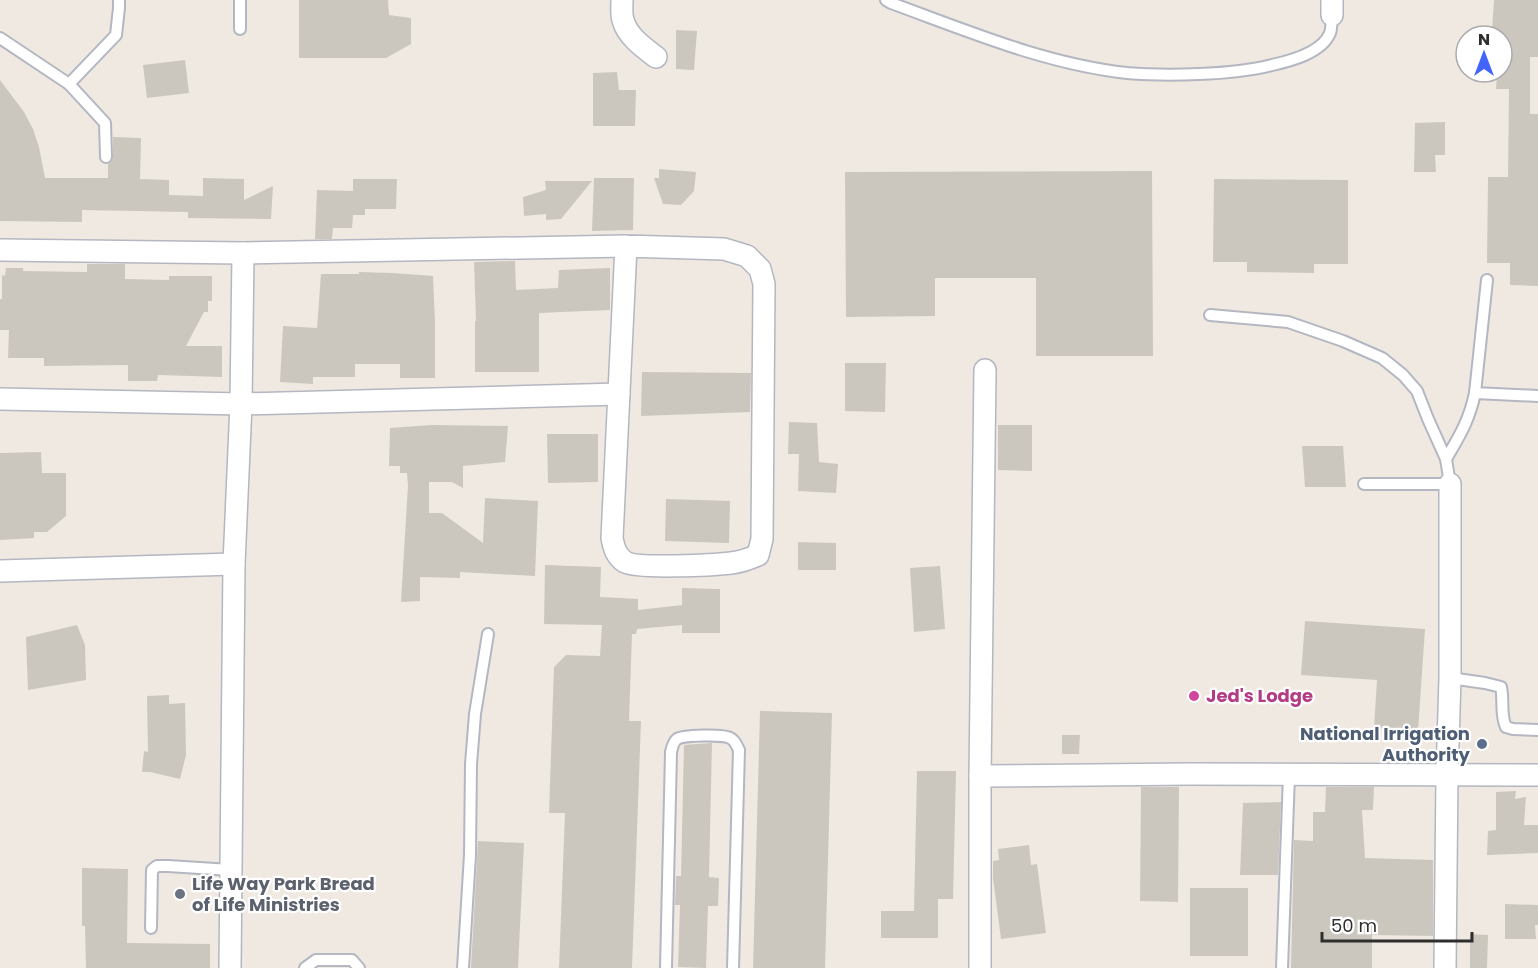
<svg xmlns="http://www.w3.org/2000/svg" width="1538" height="968" font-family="Poppins,sans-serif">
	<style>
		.building { fill: #cbc7bf }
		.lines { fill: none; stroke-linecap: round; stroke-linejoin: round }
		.service-casing { stroke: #b4b7c1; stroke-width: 14 }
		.minor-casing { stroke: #b4b7c1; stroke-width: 24 }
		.service { stroke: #fff; stroke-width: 10 }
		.minor { stroke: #fff; stroke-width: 21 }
		.hotel-dot { fill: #d1479c; stroke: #fff; stroke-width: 2 }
		.service-dot { fill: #5c6f8a; stroke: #fff; stroke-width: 2 }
		.worship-dot { fill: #6b7280; stroke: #fff; stroke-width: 2 }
		.labels { text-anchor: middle; stroke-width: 4.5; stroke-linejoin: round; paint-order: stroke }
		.hotel-label { font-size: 18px; font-weight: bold; fill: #b23c85; stroke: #fff; text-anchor: start }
		.service-label { font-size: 18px; font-weight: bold; fill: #4e5e75; stroke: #fff; text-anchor: end }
		.worship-label { font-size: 18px; font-weight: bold; fill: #5b616d; stroke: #fff; text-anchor: start }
	</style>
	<rect width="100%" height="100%" fill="#efe9e1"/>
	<g class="building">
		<path d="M299 0H388L389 15 411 18V44L386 58H299Z"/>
		<path d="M1494 0H1538V57H1530V114H1538V286L1510 285V263H1487L1488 177H1508L1509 89H1496L1497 72H1502V36H1497V32L1492 31Z"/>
		<path d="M676 30 697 31 694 70 676 69Z"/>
		<path d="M185 60 189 93 147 98 143 65Z"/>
		<path d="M617 72 619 90H636L635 126H593V73Z"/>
		<path d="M0 80 24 112 33 129 39 147 45 178H108V164L112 161 113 157V137L141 138 140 179 169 180V195L203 196V178L244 179V200L273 186 271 219 188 218V212L82 210V222L0 221Z"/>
		<path d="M1445 122V155H1435L1436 172H1414L1415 123Z"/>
		<path d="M659 169 696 172 694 191 681 205 663 204 654 178H659Z"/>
		<path d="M1152 171 1153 356H1036V278H935V316L846 317 845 172Z"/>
		<path d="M594 178H634L633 230 592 231Z"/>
		<path d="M353 179H397L396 209H365V215H353L352 228H333L332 239H315L317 190 353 191Z"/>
		<path d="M1214 179 1348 180V264H1314V273L1247 272V262H1213Z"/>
		<path d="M545 181H592L561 219 546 220V214L524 216 523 197 546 190Z"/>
		<path d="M515 261 516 290 558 288 559 270 610 268V310L539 313V372H475V321H476L474 262Z"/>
		<path d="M87 264H125V279L169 280V276H212V301H208V312H204L186 346H222V377L158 375 157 381H128V365L44 366V358H8L9 330H0V299H2V275L5 276 6 268H23V271L87 272Z"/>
		<path d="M359 272 393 273 433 276 435 322V378H400V364H355V377H313V384L280 382 283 326 317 328 321 274H359Z"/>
		<path d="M845 363H886L885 412 845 411Z"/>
		<path d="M642 372 751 373 750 412 641 416Z"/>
		<path d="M789 422 817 423 819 462 838 464 836 493 798 491 799 454H788Z"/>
		<path d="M431 425 508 426 505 462 463 466V488L452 482H429V513H442L483 543 485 498 538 501 535 576 460 572V578L420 577V601L401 602 408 485 407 473H400V466H389L390 428Z"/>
		<path d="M998 425H1032V471L998 470Z"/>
		<path d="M547 434H598V482L548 483Z"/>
		<path d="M1302 446H1343L1346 487H1305Z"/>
		<path d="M41 452 42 473H66V516L47 532H34V538L0 540V453Z"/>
		<path d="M666 499 730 501 729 543 665 541Z"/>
		<path d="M798 542 836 543V570H798Z"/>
		<path d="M545 565 601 567 600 597 638 599V610L682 605V588L720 589V633H682V625L637 629 636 634H632L629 721H641L632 968H559L565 813H549L554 667 566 655 600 656 602 625 544 624Z"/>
		<path d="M940 566 945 629 914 632 910 568Z"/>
		<path d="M1305 621 1425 629 1418 731 1374 728 1377 680 1301 675Z"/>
		<path d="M77 625 85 645 86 680 28 690 26 637Z"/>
		<path d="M169 695V704L185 703 186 755 180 779 150 772H142L144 751 148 752 147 696Z"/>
		<path d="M760 711 832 713 825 968H753Z"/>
		<path d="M1062 735H1080L1079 754H1062Z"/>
		<path d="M712 743 709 877 719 878 718 906H708L706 968 678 967 680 905H675L676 876H681L684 745Z"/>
		<path d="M917 771H956L953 899H938V938H881V911H914Z"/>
		<path d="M1141 787H1179L1178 902 1140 901Z"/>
		<path d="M1326 787H1374L1373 810H1362L1365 858 1433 860V936L1372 935V968H1291L1294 840 1313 841V812H1325Z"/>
		<path d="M1516 791 1515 799 1526 797 1524 825H1538V853L1487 855 1488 831 1496 830V792Z"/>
		<path d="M1281 802 1278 875H1240L1243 803Z"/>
		<path d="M478 841 524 843 518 968H471Z"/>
		<path d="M1029 845 1031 865 1037 864 1046 933 1001 939 993 878V861L999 860 998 849Z"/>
		<path d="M82 868 128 869 127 943 210 944V968H86L85 926H82Z"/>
		<rect x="1190" y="888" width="58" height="68"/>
		<path d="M1505 904 1538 905V925H1535L1536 939H1505Z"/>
		<path d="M1470 934 1488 935 1487 968H1470Z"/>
	</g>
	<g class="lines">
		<g class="service-casing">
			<g id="service">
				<path d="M886 0 891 3C968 31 1045 64 1127 73 1151 75 1175 75 1199 74 1224 73 1248 71 1272 65 1290 61 1322 53 1330 33 1332 28 1331 21 1332 15"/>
				<path d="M240 29V0"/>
				<path d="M0 38 69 84 105 123 106 157"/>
				<path d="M69 84 116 35 119 8V0"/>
				<path d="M1487 280 1475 393 1538 396"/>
				<path d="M1210 315 1288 322 1343 341 1382 358 1403 375 1417 391 1428 419 1446 459 1450 484H1364"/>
				<path d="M1446 459C1460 435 1469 421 1475 393"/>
				<path d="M1450 678 1485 683 1501 687C1504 700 1500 715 1506 727L1513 729 1538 730"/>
				<path d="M151 928 152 870 157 866H168L231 870"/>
				<path d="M305 968 316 960H352L359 968"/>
				<path d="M463 968 470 855 471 764 475 714 488 634"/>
				<path d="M666 968 671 752C672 748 673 742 677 739 682 735 724 734 730 738 735 740 737 746 739 750L733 968"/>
				<path d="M1282 968 1289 775"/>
			</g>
		</g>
		<g class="minor-casing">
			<g id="minor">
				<path d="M622 0C622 6 621 14 623 20 627 36 644 48 656 57"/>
				<path d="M1332 0V15"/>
				<path d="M0 250 243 253 626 246 724 249 747 256 760 269 764 284 762 539 758 555C749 559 741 562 731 563 714 565 637 569 625 562 616 556 614 548 612 538L626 246"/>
				<path d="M0 399 241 404 619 394"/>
				<path d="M0 571 234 564"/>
				<path d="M980 776 1191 774 1538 775"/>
				<path d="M230 968 234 564 241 404 243 253"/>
				<path d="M980 968V776L985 370"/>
				<path d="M1445 968 1447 775 1450 678V484"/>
			</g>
		</g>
		<use href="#service" class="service"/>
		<use href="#minor" class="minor"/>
	</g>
	<circle class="hotel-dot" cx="1194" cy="696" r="6"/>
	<circle class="service-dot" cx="1482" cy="744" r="6"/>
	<circle class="worship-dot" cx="180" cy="894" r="6"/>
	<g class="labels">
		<g class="hotel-label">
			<text x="1206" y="702">Jed's Lodge</text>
		</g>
		<g class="service-label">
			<text x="1470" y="740">National Irrigation<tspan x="1470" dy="21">Authority</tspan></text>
		</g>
		<g class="worship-label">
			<text x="192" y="890">Life Way Park Bread<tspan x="192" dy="21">of Life Ministries</tspan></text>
		</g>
	</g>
	<g transform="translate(1484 54)"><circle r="28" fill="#ffffff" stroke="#ababab" stroke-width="1.5"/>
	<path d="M0-4.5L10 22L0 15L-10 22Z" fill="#4264fb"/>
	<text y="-9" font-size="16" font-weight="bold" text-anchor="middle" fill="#2e2e2e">N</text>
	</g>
	<path d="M1322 932v9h150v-9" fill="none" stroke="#2e2e2e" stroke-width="3"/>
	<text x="1331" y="932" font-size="18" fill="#2e2e2e" stroke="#ffffff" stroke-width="4.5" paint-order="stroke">50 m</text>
</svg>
